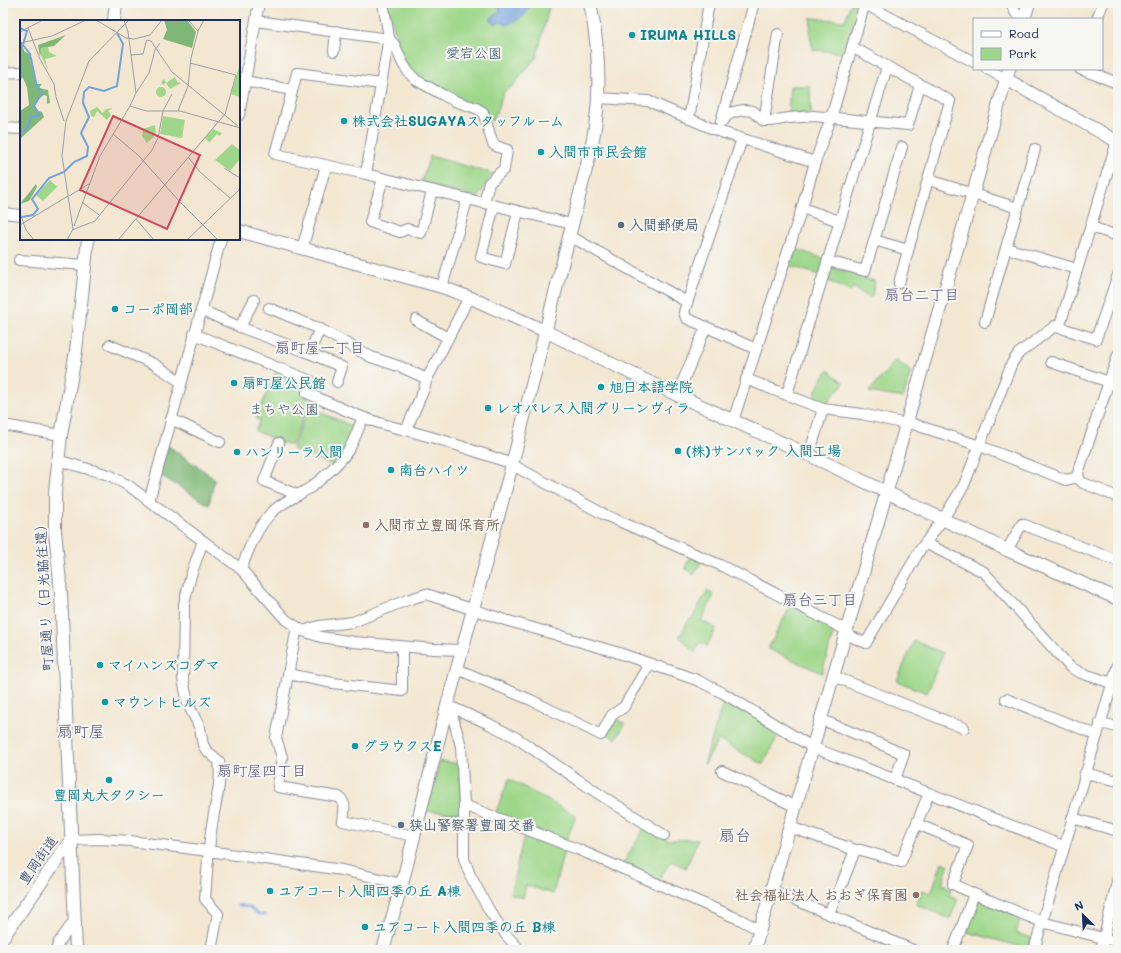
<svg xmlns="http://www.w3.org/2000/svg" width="1121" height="953" font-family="Mali,'Klee One',sans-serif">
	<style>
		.green { fill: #9fd78a; stroke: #5d8374 }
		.forest { fill: #7fb876; stroke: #4d746a }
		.water { fill: #74a2dd; stroke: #48689e }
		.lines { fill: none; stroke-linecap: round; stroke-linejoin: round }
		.stream { stroke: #74a2dd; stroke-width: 2.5 }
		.minor-casing { stroke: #878b98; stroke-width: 12 }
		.tertiary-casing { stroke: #878b98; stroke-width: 14 }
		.minor { stroke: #fff; stroke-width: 10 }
		.tertiary { stroke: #fff; stroke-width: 12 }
		.culture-dot { fill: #0f9aa8; stroke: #f6f6f2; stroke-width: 1.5 }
		.service-dot { fill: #5c6f8a; stroke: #f6f6f2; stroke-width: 1.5 }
		.education-dot { fill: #8d6e63; stroke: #f6f6f2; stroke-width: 1.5 }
		.labels { text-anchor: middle; stroke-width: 4; stroke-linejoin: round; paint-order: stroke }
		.culture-label { font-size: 14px; font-weight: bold; fill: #0d838f; stroke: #f6f6f2; text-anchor: start }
		.park-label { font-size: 14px; fill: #3c5969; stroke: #f6f6f2 }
		.service-label { font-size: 14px; font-weight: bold; fill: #4e5e75; stroke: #f6f6f2; text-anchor: start }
		.education-label { font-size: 14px; font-weight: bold; fill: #785e54; stroke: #f6f6f2; text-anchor: start }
		.street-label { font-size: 14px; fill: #1b2f5e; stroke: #f6f6f2 }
		.neighbourhood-label { font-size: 15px; fill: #5a547c; stroke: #f6f6f2 }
		.quarter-label { font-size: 16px; fill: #5a547c; stroke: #f6f6f2 }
		.inset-river { fill: none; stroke: #74a2dd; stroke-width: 2 }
		.inset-road { fill: none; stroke: #9d9da4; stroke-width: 1 }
		.view { fill: #d1495b; fill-opacity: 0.15; stroke: #d1495b; stroke-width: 2 }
		.inset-edge { fill: none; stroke: #1b2f5e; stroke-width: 2 }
	</style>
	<rect width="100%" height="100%" fill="#f6f6f2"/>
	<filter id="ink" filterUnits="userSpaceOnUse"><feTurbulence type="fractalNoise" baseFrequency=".025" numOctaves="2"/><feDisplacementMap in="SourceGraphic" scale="8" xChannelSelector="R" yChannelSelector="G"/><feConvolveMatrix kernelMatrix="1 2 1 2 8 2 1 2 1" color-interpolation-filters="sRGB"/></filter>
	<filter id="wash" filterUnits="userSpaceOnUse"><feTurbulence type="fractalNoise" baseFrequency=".012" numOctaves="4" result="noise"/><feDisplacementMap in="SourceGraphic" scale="16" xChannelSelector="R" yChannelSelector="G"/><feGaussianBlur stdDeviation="0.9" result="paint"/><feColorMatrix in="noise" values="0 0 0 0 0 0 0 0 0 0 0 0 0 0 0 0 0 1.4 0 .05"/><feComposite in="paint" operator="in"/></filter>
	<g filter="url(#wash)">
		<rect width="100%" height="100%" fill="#f3e7d2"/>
		<g class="green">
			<path d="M386 3H550L537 56 512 87 504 91 493 121 482 113 428 83 409 69 402 57 391 16Z"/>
			<path d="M851 3H861L844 53 813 50 810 35 811 18 845 21Z"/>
			<path d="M790 86H810L811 113 788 115Z"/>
			<path d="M430 156 494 174 489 179 478 198 421 183Z"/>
			<path d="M795 249 825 259 820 275 790 266Z"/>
			<path d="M831 266 863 273 866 279 875 281 872 296 870 298 853 287 850 292 827 280Z"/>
			<path d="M896 360 911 372 903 398 869 392Z"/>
			<path d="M828 370 844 383 824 406C821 404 815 401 815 397 814 391 824 375 828 370Z"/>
			<path d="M276 371 304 382 306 385 302 395 311 399 291 446 255 431 260 420 256 419Z"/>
			<path d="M309 407 356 428 349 446 332 465 292 449Z"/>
			<path d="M691 555 702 560 694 575 685 568Z"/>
			<path d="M707 591 714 595 701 621 716 628 707 646 700 642 695 652 679 637 690 618 692 619Z"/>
			<path d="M791 605 835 627 822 673 768 649Z"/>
			<path d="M914 641 943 653 927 693 897 681Z"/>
			<path d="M725 697 781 730 763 764 718 740 705 764H704Z"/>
			<path d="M614 718 625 724 616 739 606 733Z"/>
			<path d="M440 761 460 764 462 813 426 811Z"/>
			<path d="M509 779 576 816 566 841 495 814Z"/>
			<path d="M645 827 669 840 698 839 686 868 671 861 658 881 622 865Z"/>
			<path d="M525 831 565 846 553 894 526 885 523 898 510 894Z"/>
			<path d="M942 862 949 865 942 884 951 888 949 895 958 899 950 919 916 904 922 890 931 893Z"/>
			<path d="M980 899 1021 917 1016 933 1032 938 1029 949 964 931 975 901Z"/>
		</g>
		<path class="forest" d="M167 445 214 478V483L209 505 160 475Z"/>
		<path class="water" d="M496 3H527L529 8 523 17 507 25 501 22 495 24 492 23 490 19 500 11Z"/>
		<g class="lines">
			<path class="stream" d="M238 905 249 907 258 914 266 915"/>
		</g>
	</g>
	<g filter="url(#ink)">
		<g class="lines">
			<g class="minor-casing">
				<g id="minor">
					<path d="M1011 3 1015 12 1022 19"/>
					<path d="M865 4 974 62"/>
					<path d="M1097 19 1103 3"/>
					<path d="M256 21 389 39 394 44 403 64 409 73 416 80 443 95 455 101 476 108 483 112 493 144 496 146 507 150 504 169 489 183 484 203 572 224"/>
					<path d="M852 47 950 101 899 283"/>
					<path d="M334 51 336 31"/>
					<path d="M987 69 1006 79"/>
					<path d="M1080 69 1118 83"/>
					<path d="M3 73 21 72"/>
					<path d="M244 81 292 90"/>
					<path d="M381 84 297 73 275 154 366 174 389 37 383 3"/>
					<path d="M598 98 648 101 718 131 815 162"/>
					<path d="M239 115 259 3"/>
					<path d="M689 119 709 3"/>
					<path d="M721 121 754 3"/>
					<path d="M764 121 778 34"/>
					<path d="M721 122 727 116 733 112 744 110 753 111 764 121H771L789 118 814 116 908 125 920 85"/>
					<path d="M3 128 21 129"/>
					<path d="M742 139 684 312 686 318 756 349"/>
					<path d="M1035 149 1006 248 1077 269"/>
					<path d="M366 174 484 203"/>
					<path d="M383 179 370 222 400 232 407 229 421 233 432 191"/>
					<path d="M929 180 1018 208"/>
					<path d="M494 206 481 257 505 264 518 212"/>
					<path d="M802 208 839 221"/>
					<path d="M3 213 21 215"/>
					<path d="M1091 227 1118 236"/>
					<path d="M568 238 577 240 687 302"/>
					<path d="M874 240 908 250"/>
					<path d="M302 249 326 166"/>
					<path d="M19 260 85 265"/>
					<path d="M828 261 865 271 902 147"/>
					<path d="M442 287 467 200"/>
					<path d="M269 308 320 329 371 357 401 367 427 379"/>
					<path d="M201 310 240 327 309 353 342 367 337 382"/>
					<path d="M416 320 448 338"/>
					<path d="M985 322 1006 248"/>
					<path d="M240 327 254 300"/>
					<path d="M1059 328 1118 138"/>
					<path d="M194 334 311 381 307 393C340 408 371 423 406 430L424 389 427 379 465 305 471 298"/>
					<path d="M110 345 154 364 181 382"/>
					<path d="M309 353 320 329"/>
					<path d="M1118 355 1078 473 1079 479 1083 483 1118 497"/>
					<path d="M1051 362 1118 385"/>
					<path d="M746 379 823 409 862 414 906 424"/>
					<path d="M787 394 887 67"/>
					<path d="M677 395 706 327"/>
					<path d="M171 419 220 442"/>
					<path d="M733 421 802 208 815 162 831 118 865 3"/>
					<path d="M907 422 980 446 1066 480 1078 477"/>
					<path d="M3 425 61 435"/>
					<path d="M406 430 445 441 507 462 605 515 720 565 846 630"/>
					<path d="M279 443 264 481 298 495"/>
					<path d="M809 455 823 409"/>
					<path d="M57 460 109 475 129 486 241 569 286 620 303 631 321 637 354 642 434 649 462 650"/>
					<path d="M149 501 221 239"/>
					<path d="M203 541 191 575 184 604 183 679 188 704 200 728 203 745 206 750 219 761C222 782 215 804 212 825 208 850 207 874 205 899L218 914 211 950"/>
					<path d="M925 543 984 572 1070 667 1081 673 1118 685"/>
					<path d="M1007 550 1022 524 1118 561"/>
					<path d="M241 569C249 549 256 529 271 513 282 502 297 496 310 488 322 479 341 462 349 449 355 440 358 428 363 418"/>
					<path d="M297 627 276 738 282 757 278 787 339 797C347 803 344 812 343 821L414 836"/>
					<path d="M303 631 319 626 353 622 407 600 426 594 505 620 616 652 697 680 723 693 812 747 1063 846"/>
					<path d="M845 634 866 643 920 550 943 519 964 485 1012 363 1019 353 1055 326 1096 339 1118 275"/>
					<path d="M457 669 531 700 601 735 612 715 624 707 649 664"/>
					<path d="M288 674 333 683 402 691V647"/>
					<path d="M833 676 964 728"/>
					<path d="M1006 699 1097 735"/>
					<path d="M449 706 487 723 515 737 599 794 664 835"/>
					<path d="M452 708 453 718 461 746 464 805V859L470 875 489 910 506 935 520 950"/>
					<path d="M820 719 904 754 895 779"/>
					<path d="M1100 723 1118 727"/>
					<path d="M722 771 796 807"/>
					<path d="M1085 773 1118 781"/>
					<path d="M464 805 577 849 741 920 760 930"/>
					<path d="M1072 818 1118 831"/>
					<path d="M917 824 968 845 953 884 974 894 1042 922 1118 942"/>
					<path d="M790 827 855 850 840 889 837 893 829 914"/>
					<path d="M71 840 100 839 130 841 208 851 342 870 402 884"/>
					<path d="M855 850H861L901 862 929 793"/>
					<path d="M772 890 913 950"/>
					<path d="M56 950 59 942 75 920"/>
					<path d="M953 950 974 894"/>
					<path d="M1034 950 1118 664"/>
					<path d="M1101 950 1118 878"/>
				</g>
			</g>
			<g class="tertiary-casing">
				<g id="tertiary">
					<path d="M1024 19 1029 3"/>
					<path d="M114 21 116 3"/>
					<path d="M1006 79 1118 142"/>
					<path d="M239 231 442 287 471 298 545 331 653 384 809 455 1007 550 1118 599"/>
					<path d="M3 937 71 840"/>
					<path d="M76 950 61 593 55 531V492L61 435 76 351 88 239"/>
					<path d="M383 950 402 884 447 706 512 465 586 169C590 153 594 137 596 120 601 81 598 42 590 3"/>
					<path d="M754 950 1009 69"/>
				</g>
			</g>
			<use href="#minor" class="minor"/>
			<use href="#tertiary" class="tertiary"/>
		</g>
	</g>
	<g class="culture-dot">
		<circle cx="632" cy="35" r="4"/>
		<circle cx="344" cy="121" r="4"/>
		<circle cx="541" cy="152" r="4"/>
		<circle cx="115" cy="309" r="4"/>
		<circle cx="234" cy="383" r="4"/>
		<circle cx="601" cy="387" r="4"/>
		<circle cx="488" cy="408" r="4"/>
		<circle cx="678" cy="451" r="4"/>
		<circle cx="237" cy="452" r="4"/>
		<circle cx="391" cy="470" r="4"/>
		<circle cx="100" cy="665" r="4"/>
		<circle cx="105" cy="702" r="4"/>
		<circle cx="355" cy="746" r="4"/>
		<circle cx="109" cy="780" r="4"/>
		<circle cx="270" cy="891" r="4"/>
		<circle cx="365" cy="927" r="4"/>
	</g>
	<g class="service-dot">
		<circle cx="621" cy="225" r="4"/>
		<circle cx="401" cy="825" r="4"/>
	</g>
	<g class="education-dot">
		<circle cx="366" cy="525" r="4"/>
		<circle cx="916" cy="895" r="4"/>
	</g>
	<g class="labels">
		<g class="culture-label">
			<text x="640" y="40">IRUMA HILLS</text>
			<text x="352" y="126">株式会社SUGAYAスタッフルーム</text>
			<text x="549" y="157">入間市市民会館</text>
			<text x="123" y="314">コーポ岡部</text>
			<text x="242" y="388">扇町屋公民館</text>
			<text x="609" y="392">旭日本語学院</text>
			<text x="496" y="413">レオパレス入間グリーンヴィラ</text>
			<text x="686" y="456">(株)サンパック 入間工場</text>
			<text x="245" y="457">ハンリーラ入間</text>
			<text x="399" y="475">南台ハイツ</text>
			<text x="108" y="670">マイハンズコダマ</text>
			<text x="113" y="707">マウントヒルズ</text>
			<text x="363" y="751">グラウクスE</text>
			<text x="109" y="800" text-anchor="middle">豊岡丸大タクシー</text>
			<text x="278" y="896">ユアコート入間四季の丘 A棟</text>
			<text x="373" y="932">ユアコート入間四季の丘 B棟</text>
		</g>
		<g class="park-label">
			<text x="474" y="58">愛宕公園</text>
			<text x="284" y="414">まちや公園</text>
		</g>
		<g class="service-label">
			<text x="629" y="230">入間郵便局</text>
			<text x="409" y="830">狭山警察署豊岡交番</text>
		</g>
		<g class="education-label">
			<text x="374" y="530">入間市立豊岡保育所</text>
			<text x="908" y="900" text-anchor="end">社会福祉法人 おおぎ保育園</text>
		</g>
		<g class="street-label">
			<text transform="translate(44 594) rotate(-93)" y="5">町屋通り（日光脇往還）</text>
			<text transform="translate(38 860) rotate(-55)" y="5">豊岡街道</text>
		</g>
		<g class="neighbourhood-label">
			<text x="922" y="300">扇台二丁目</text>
			<text x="320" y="353">扇町屋一丁目</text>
			<text x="820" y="605">扇台三丁目</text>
			<text x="262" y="776">扇町屋四丁目</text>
		</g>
		<g class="quarter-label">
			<text x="81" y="737">扇町屋</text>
			<text x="735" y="841">扇台</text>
		</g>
	</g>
	<g transform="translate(20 20)">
		<rect width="220" height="220" fill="#f3e7d2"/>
		<path d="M28 27 29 32 37 36 25 39 28 50 20 33 21 28ZM220 43V77L211 74ZM155 57 157 62 161 63 150 69 146 63 143 65 141 62 144 59 146 63ZM136 72a5 5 0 1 1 10 0a5 5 0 1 1-10 0ZM77 87 83 93 86 89 93 88 88 91 91 95 87 100 77 91 74 97 71 96 70 91ZM143 96 165 100 162 118 140 114ZM135 105 136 115 127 123 122 116 123 109ZM193 109 202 113 199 116 197 114 188 124 189 122 185 118ZM212 124 220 130V139L210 151 195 140ZM30 160 36 166 39 165 23 181 16 175Z" fill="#9fd78a"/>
		<path d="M144 0H167L176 12 172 28 143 19 147 10ZM46 15 34 26 21 28 20 37 18 25ZM0 23H2L4 31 9 34 16 64H22L19 68 28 70 30 83 27 84V76L24 75 16 81 15 86 18 91 22 92 24 97 0 119V91L9 85 7 67 3 58 0 59ZM16 164 17 167 9 181 0 184Z" fill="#7fb876"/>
		<path class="inset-river" d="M0 8 7 11 3 25 10 34 17 67 20 69M0 113 7 109 11 97 20 95 14 86 22 73 20 69M2 197 13 195 18 189 12 179 29 158 44 152 54 142 67 136 68 127 61 113 69 97 63 83 64 72 69 67 84 71 97 66 103 24 97 13"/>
		<path class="inset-road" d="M76 0 106 18 114 19 130 15 142 0M104 0 108 12 116 73 110 86 126 91H160L220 108M168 0 178 11M8 8 20 39 34 64 36 77 44 101M0 12 23 0M126 22 127 20 131 21 152 52 218 106M0 23 32 16 66 0M111 35 123 34 126 22M116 73 129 53 135 30 140 23M158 91 168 66 171 38 178 11 184 0M93 114 119 136 160 182 198 220M168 137 180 152 210 178M204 148 220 158M49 176 69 164M62 182 79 195M0 193 6 210 14 220M116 199 134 220M0 205 48 176M54 206 80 136 110 86M52 210 75 201 132 130 138 118 143 91 152 74M47 220 53 209 42 136 46 101 69 41 109 0M98 220 205 94 216 55 170 43M167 220 220 169"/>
		<path class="view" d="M93 96 180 135 147 209 60 170Z"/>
		<rect width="220" height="220" class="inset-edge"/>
	</g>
	<rect width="1121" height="953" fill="none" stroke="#f6f6f2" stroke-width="16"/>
	<rect x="973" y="18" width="130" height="52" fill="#f6f6f2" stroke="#9ea6b7"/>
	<rect x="981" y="31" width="20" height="6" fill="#ffffff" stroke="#9ea6b7"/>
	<text x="1009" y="38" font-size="12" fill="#1b2f5e">Road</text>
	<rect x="981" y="48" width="20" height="12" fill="#9fd78a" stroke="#9ea6b7"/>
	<text x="1009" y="58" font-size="12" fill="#1b2f5e">Park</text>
	<g transform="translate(1083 915) rotate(336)" stroke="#f6f6f2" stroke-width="3" paint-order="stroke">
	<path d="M0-3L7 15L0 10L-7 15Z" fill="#1b2f5e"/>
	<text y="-6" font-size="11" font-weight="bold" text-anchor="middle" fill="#1b2f5e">N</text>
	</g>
</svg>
